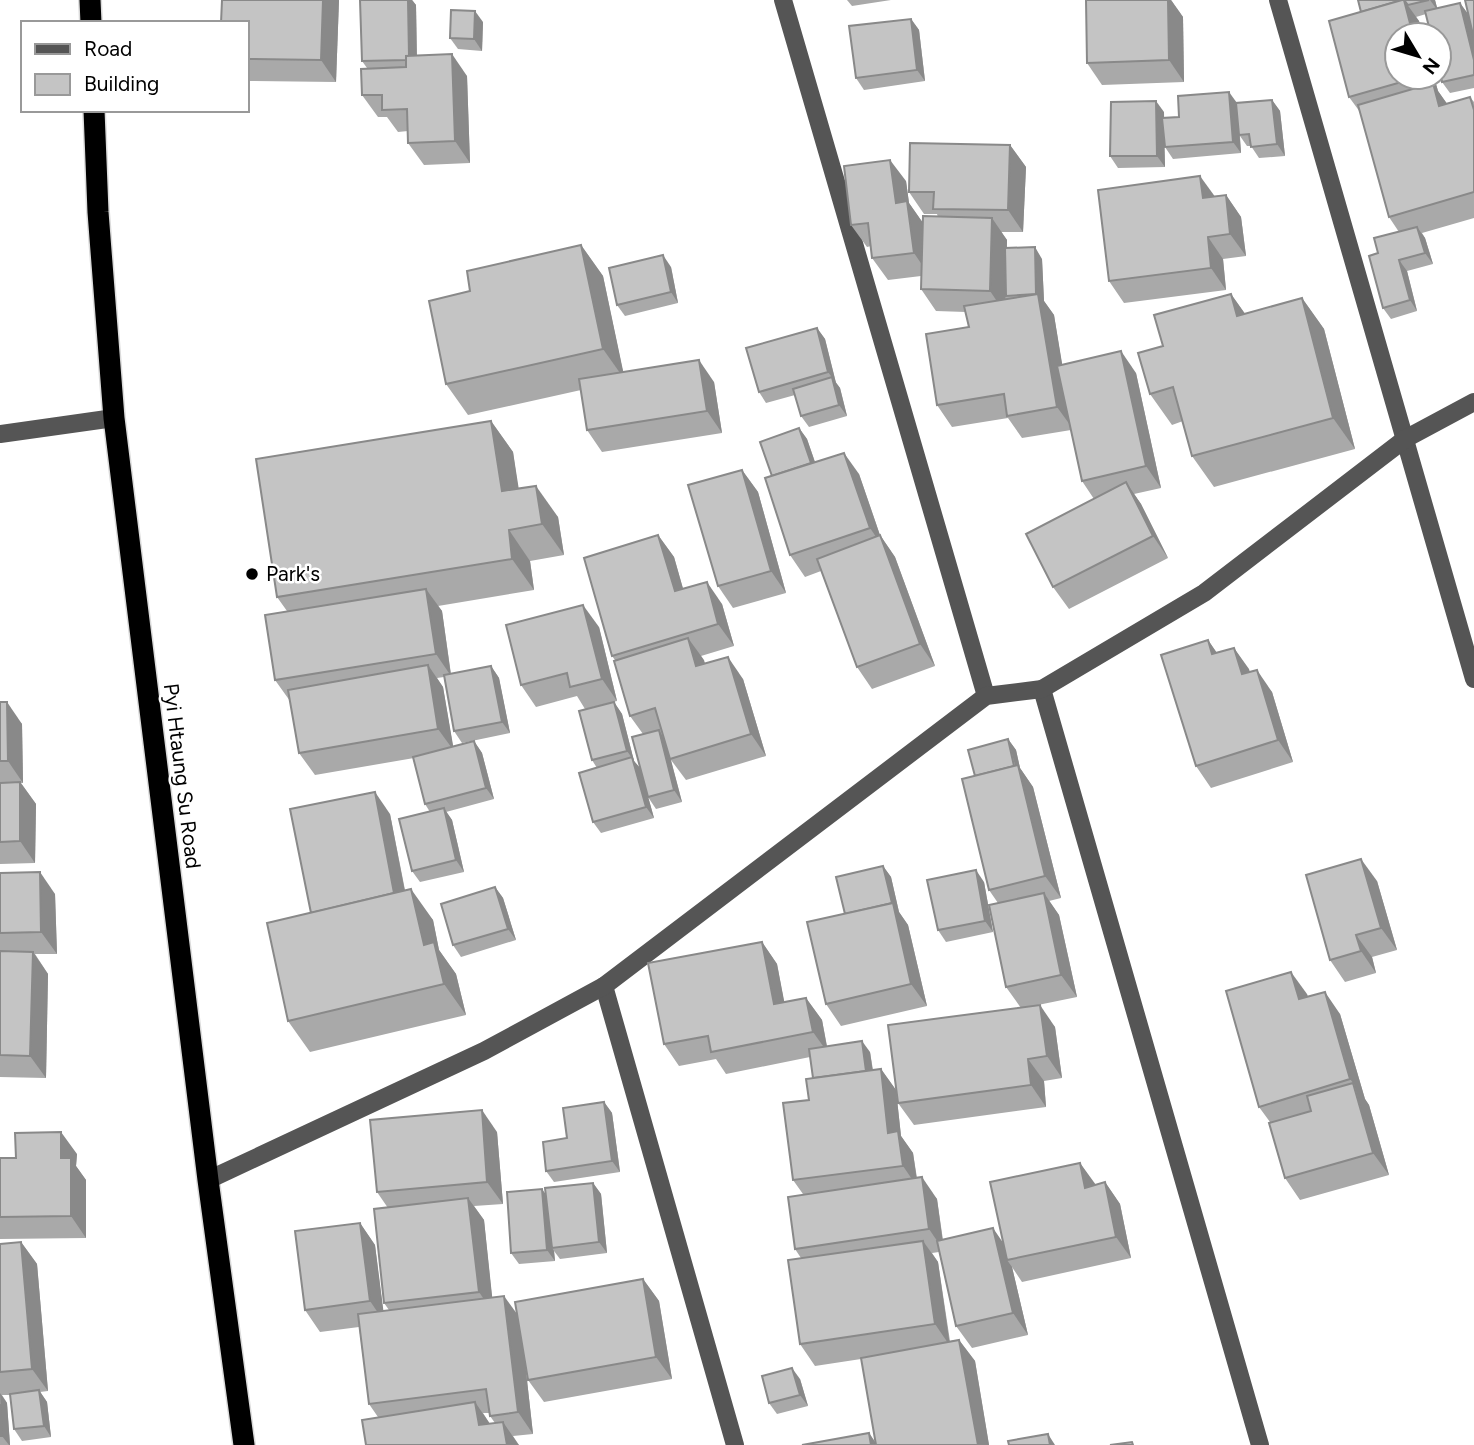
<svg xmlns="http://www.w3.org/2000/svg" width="1474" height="1445" font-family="Figtree,sans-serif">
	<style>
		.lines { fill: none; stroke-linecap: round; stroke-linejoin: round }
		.highway-casing { stroke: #dbdbdb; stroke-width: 24 }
		.minor { stroke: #555; stroke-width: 18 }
		.highway { stroke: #000; stroke-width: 21 }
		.wall { fill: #a9a9a9; fill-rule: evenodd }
		.shaded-wall { fill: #898989 }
		.building { fill: #c4c4c4; stroke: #898989; stroke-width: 2 }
		.poi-dot { fill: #000; stroke: #fff; stroke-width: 2.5 }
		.labels { text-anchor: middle; stroke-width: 5; stroke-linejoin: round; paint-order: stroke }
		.poi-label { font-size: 21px; fill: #000; stroke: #fff; text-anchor: start }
		.street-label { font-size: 21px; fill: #000; stroke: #fff }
	</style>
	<rect width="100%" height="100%" fill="#fff"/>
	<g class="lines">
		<g class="highway-casing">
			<g id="highway">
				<path d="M90 0 91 23"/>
				<path d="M94 110 98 212 114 418 208 1180 244 1445"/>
			</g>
		</g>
		<g class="minor">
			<path d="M783 0 986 696"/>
			<path d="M1278 0 1474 679"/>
			<path d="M0 434 114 418"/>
			<path d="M1042 689 1260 1445"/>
			<path d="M604 986 735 1445"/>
			<path d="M208 1180 484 1051 604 986 986 696 1042 689 1204 593 1405 439 1474 402"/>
		</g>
		<use href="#highway" class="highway"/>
	</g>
	<g class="wall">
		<path d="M339 0 336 82 247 81V23Z"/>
		<path d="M360 0H412L416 5 417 55 467 76 470 163 424 165 408 143V131L398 132 387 117H378L362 95 367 68 362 61Z"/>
		<path d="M847 0H891L852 6Z"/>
		<path d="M1086 0H1171L1183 17 1184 82 1102 85 1087 63Z"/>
		<path d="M1358 0H1435L1437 8 1460 3 1468 14 1474 0V88L1450 93 1442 82 1426 14 1416 17 1419 21 1423 35H1397V77H1434L1438 91 1447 104 1470 97 1474 102V218L1422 233 1425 238 1433 264 1407 271 1417 311 1391 319 1383 308 1378 253 1399 232 1389 217 1360 112 1349 97 1361 12Z"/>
		<path d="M911 19 919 30 925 81 864 90 856 78Z"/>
		<path d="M483 22 482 51 458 49 450 38Z"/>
		<path d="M1272 100 1280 111 1285 156 1259 158 1251 146H1247L1240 136 1241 153 1173 159 1165 147 1164 145 1165 167 1118 168 1110 156 1164 112V118L1179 117 1237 103Z"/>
		<path d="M1010 145 1026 167 1023 232H1001L1007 240V248L1042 259 1044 301 1054 315 1062 365 1136 373 1161 488 1134 494 1141 504 1168 558 1069 609 1053 587 1094 499 1082 481 1071 430 1022 438 1008 418 952 427 937 405 969 327 966 312 936 311 921 289V276L888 280 872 258 871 246 867 247 851 225 906 181 909 203 923 223V227L938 217 937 214H924L909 192Z"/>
		<path d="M1226 195 1241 217 1246 256 1223 259 1226 290 1124 303 1109 281 1214 196Z"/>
		<path d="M581 245 603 276 623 372 714 382 722 433 602 452 587 430 581 390 468 415 446 384 470 291Z"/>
		<path d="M671 267 678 303 625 316 617 305Z"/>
		<path d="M1231 294 1245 314 1302 298 1324 329 1355 449 1214 487 1192 456 1183 421 1172 425 1150 394 1163 346Z"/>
		<path d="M817 328 825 339 836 383 840 388 847 416 809 427 801 416 795 395 766 403 759 392Z"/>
		<path d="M491 421 513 452 518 488 558 517 564 555 530 561 534 590 438 606 442 611 451 674 491 666 499 678 510 733 462 743 454 731 444 677 437 678 443 687 453 747 474 741 482 753 494 799 446 812 452 820 464 872 420 882 412 871 430 812 425 804 414 758 315 775 299 753 290 701 275 680 287 611 277 597Z"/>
		<path d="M799 428 807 439 815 462 859 474 880 535 895 557 935 666 872 689 857 667 821 571 805 577 790 555 772 476Z"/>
		<path d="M742 470 758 492 786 593 733 608 718 586Z"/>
		<path d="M658 535 674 557 683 589 722 604 734 646 701 656 705 664 743 679 766 756 686 780 671 760 682 802 656 809 648 797 643 734 630 716 615 660 612 656Z"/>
		<path d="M599 627 617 701 585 709 577 696 536 707 521 685Z"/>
		<path d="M1208 640 1217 653 1234 648 1250 672 1272 692 1293 762 1211 788 1196 766Z"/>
		<path d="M0 702 22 724 23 783H21L36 804 35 863 0 864Z"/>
		<path d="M614 702 622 714 634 761 640 768 654 818 601 833 593 822 597 768 592 760Z"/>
		<path d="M1008 739 1016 750 1020 768 1033 787 1061 898 1049 901 1059 915 1077 997 1033 1006 1055 1027 1062 1078 1044 1081 1046 1107 914 1125 898 1103 1021 1008 1006 987 998 903 989 890 975 776Z"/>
		<path d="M390 814 405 890 433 920 439 950 456 974 466 1015 310 1052 288 1021 311 913Z"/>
		<path d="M883 866 891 877 899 912 908 925 927 1006 841 1026 826 1004 845 914Z"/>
		<path d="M0 873 55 894 57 954H35L48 974 46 1078 0 1077Z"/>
		<path d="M1377 881 1397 950 1372 957 1376 973 1345 982 1330 960Z"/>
		<path d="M984 882 993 932 946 942 938 930Z"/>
		<path d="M495 887 503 898 516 940 461 957 453 945Z"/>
		<path d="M762 942 777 964 784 1002 806 998 822 1020 827 1046 870 1052 873 1070 881 1069 896 1090 901 1136 913 1153 917 1178 937 1199 943 1240 1004 1243 1080 1163 1095 1185 1105 1182 1120 1204 1131 1258 1022 1282 1012 1267 1028 1335 972 1348 956 1326 939 1252 932 1253 938 1262 950 1341 959 1340 975 1361 989 1445H802L869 1433 876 1443 861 1359 815 1366 800 1344 801 1258 795 1249 803 1194 793 1180 813 1078 810 1057 726 1074 716 1059 679 1066 664 1044Z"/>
		<path d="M1307 994 1308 997 1340 1014 1365 1099 1369 1105 1389 1175 1300 1200 1285 1178 1270 1122 1259 1107Z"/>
		<path d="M604 1102 612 1113 620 1172 554 1182 546 1171 567 1138Z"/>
		<path d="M497 1132 503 1204 474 1206 484 1220 492 1298 517 1315 643 1279 659 1301 672 1379 544 1402 528 1380 524 1353 533 1434 513 1436 519 1445H507L378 1417 369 1404 359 1327 320 1332 305 1310 360 1223 375 1245 383 1311 389 1310 384 1303 388 1208 377 1192ZM483 1413H489L490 1416 495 1423 490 1424Z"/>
		<path d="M77 1154 76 1166 86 1180V1238L0 1239V1158Z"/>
		<path d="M593 1183 601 1194 607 1253 560 1259 554 1251 555 1261 519 1264 511 1253 546 1195Z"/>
		<path d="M21 1242 37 1264 48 1391 40 1392 47 1402 51 1437 22 1441 14 1429 10 1395H2L7 1403 10 1445H0V1244Z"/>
		<path d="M800 1379 808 1406 777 1414 769 1403Z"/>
	</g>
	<g class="shaded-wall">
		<path d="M323 0H339L336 82 321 60Z"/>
		<path d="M408 0H412L416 5 417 71 409 60Z"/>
		<path d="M1168 0H1171L1183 17 1184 82 1169 60Z"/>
		<path d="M1404 0 1419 21 1423 35H1413Z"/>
		<path d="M1430 0H1435L1438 11Z"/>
		<path d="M1460 3 1468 14 1474 38V60Z"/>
		<path d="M475 11 483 22 482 51 474 39Z"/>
		<path d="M911 19 919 30 925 81 917 70Z"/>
		<path d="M452 54 467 76 470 163 455 141Z"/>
		<path d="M1425 77H1434L1438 91 1448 105 1439 106 1435 91Z"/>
		<path d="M1229 92 1237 103 1241 153 1233 142Z"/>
		<path d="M1272 100 1280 111 1285 156 1277 144Z"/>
		<path d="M1156 101 1164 112 1165 167 1157 156Z"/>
		<path d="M1010 145 1026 167 1023 232 1008 210Z"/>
		<path d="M890 160 906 181 909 203 923 223 929 275 914 253 896 203Z"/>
		<path d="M1200 176 1216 198H1203Z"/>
		<path d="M1226 195 1241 217 1246 256 1230 234Z"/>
		<path d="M992 218 1007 240 1005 313 990 291Z"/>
		<path d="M1417 227 1425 238 1433 264 1425 253Z"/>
		<path d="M1208 237 1223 259 1226 290 1211 268Z"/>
		<path d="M581 245 603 276 625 380 603 349Z"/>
		<path d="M1035 247 1042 259 1044 301 1054 315 1073 429 1057 407 1036 295Z"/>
		<path d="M663 255 671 267 678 303 671 292Z"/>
		<path d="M1399 260 1407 271 1417 311 1410 300Z"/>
		<path d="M1231 294 1253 325 1237 316Z"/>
		<path d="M1302 298 1324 329 1355 449 1333 418Z"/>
		<path d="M817 328 825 339 836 383 828 372Z"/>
		<path d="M1121 351 1136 373 1161 488 1146 466Z"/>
		<path d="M699 360 714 382 722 433 707 411Z"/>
		<path d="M832 377 840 388 847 416 839 405Z"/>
		<path d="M491 421 513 452 524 522 502 491Z"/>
		<path d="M799 428 807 439 820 477 812 465Z"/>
		<path d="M844 453 859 474 885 550 870 528Z"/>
		<path d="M742 470 758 492 786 593 771 571Z"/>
		<path d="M1126 482 1141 504 1168 558 1153 536Z"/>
		<path d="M536 486 558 517 564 555 542 524Z"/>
		<path d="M509 530 530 561 534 590 512 559Z"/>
		<path d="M658 535 674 557 690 613 675 591Z"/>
		<path d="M880 535 895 557 935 666 920 644Z"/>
		<path d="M707 582 722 604 734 646 718 624Z"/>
		<path d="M426 589 442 611 451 676 436 654Z"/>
		<path d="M583 605 599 627 617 701 602 679Z"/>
		<path d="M688 638 704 660 712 688 696 666Z"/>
		<path d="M1208 640 1223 662 1212 654Z"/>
		<path d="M1234 648 1249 669 1257 696 1242 674Z"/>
		<path d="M728 657 743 679 766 756 751 734Z"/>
		<path d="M428 665 443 687 454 751 438 729Z"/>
		<path d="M491 666 499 678 510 733 502 722Z"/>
		<path d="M1257 670 1272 692 1293 762 1278 740Z"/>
		<path d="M7 702 22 724 23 783 8 761Z"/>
		<path d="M614 702 622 714 634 761 640 768 654 818 646 807 632 758 627 751Z"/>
		<path d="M659 730 666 742 682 802 674 790Z"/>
		<path d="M1008 739 1016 750 1020 768 1033 787 1061 898 1045 876Z"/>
		<path d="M474 741 482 753 494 799 486 788Z"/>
		<path d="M20 782 36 804 35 863 20 841Z"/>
		<path d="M375 792 390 814 410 918 395 896Z"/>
		<path d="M444 808 452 820 464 872 456 860Z"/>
		<path d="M1361 859 1377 881 1397 950 1381 928Z"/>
		<path d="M883 866 891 877 899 912 908 925 927 1006 911 984Z"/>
		<path d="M976 870 984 882 993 932 985 921Z"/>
		<path d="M40 872 55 894 57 954 41 932Z"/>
		<path d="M495 887 503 898 516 940 508 929Z"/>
		<path d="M411 889 433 920 439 950 456 974 466 1015 444 984 424 945Z"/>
		<path d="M1044 893 1059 915 1077 997 1061 975Z"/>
		<path d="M1356 935 1372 957 1376 973 1361 951Z"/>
		<path d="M762 942 777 964 789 1026 774 1004Z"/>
		<path d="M33 952 48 974 46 1078 30 1056Z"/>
		<path d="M1291 972 1307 994 1314 1021 1299 999Z"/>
		<path d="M1325 992 1340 1014 1365 1099 1369 1105 1389 1175 1373 1153 1354 1084 1350 1079Z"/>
		<path d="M806 998 822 1020 828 1053 813 1032Z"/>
		<path d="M1040 1005 1055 1027 1062 1078 1047 1056Z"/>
		<path d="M862 1041 870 1052 875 1087 867 1075Z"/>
		<path d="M1028 1059 1044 1081 1046 1107 1031 1085Z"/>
		<path d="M881 1069 896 1090 901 1136 913 1153 918 1188 903 1166 888 1133Z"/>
		<path d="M604 1102 612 1113 620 1172 612 1161Z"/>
		<path d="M482 1110 497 1132 503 1204 487 1182Z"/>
		<path d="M61 1132 77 1154 76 1166 86 1180V1238L71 1216 61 1158Z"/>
		<path d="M1080 1163 1096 1185 1085 1188Z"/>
		<path d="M922 1177 937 1199 944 1251 929 1229Z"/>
		<path d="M1105 1182 1120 1204 1131 1258 1116 1237Z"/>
		<path d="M593 1183 601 1194 607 1253 599 1242Z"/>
		<path d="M542 1189 550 1200 552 1248 554 1251 555 1261 547 1250Z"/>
		<path d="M468 1198 484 1220 494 1314 479 1292Z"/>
		<path d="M360 1223 375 1245 385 1323 370 1301Z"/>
		<path d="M993 1228 1008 1250 1007 1260 1012 1267 1028 1335 1013 1313Z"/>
		<path d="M923 1241 938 1262 950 1346 935 1324Z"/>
		<path d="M21 1242 37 1264 48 1391 32 1369Z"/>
		<path d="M643 1279 659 1301 672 1379 656 1357Z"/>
		<path d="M504 1296 520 1318 533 1434 518 1412Z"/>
		<path d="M959 1340 975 1361 989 1445H978Z"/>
		<path d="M792 1368 800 1379 808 1406 800 1395Z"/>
		<path d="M39 1390 47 1402 51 1437 44 1426Z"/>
		<path d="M0 1393 7 1403 10 1445H9L2 1436Z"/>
		<path d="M475 1402 490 1424 479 1425Z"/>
		<path d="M503 1422 518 1444 519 1445H507Z"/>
		<path d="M869 1433 877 1445H871Z"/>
		<path d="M1048 1434 1055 1445H1050Z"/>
	</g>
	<g class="building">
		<path d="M222 0H323L321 60 247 59V23H221Z"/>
		<path d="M360 0H408L409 56H406V60L362 61Z"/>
		<path d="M1086 0H1168L1169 60 1087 63Z"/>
		<path d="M1358 0H1402L1361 12Z"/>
		<path d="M1402 0H1404L1413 35H1397V77H1419L1349 97 1329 21Z"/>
		<path d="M1404 0H1429L1408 5Z"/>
		<path d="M1465 0H1474V39Z"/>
		<path d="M1460 3 1474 60V75L1442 82 1439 69V35H1431L1425 11Z"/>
		<path d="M451 10 475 11 474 39 450 38Z"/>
		<path d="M911 19 917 70 856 78 849 26Z"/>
		<path d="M452 54 455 141 408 143 407 109 382 110V95H362L361 69 406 67V56Z"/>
		<path d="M1433 83 1439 106 1470 97 1474 110V192L1389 217 1358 105Z"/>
		<path d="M1229 92 1233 142 1165 147 1162 118 1179 117 1178 96Z"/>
		<path d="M1272 100 1277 144 1251 147 1249 134 1239 135 1236 103Z"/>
		<path d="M1156 101 1157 156H1110L1111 102Z"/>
		<path d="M910 143 1010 145 1008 210 933 209 934 192H909Z"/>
		<path d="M890 160 896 203 907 201 914 253 872 258 868 223 851 225 844 166Z"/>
		<path d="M1200 176 1203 198 1226 195 1230 234 1208 237 1211 268 1109 281 1098 190Z"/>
		<path d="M923 216 992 218 990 291 921 289Z"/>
		<path d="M1417 227 1425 253 1399 260 1410 300 1383 308 1369 256 1378 253 1374 238Z"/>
		<path d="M581 245 603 349 446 384 429 301 470 291 467 271Z"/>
		<path d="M1035 247 1036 294 1006 296 1005 248Z"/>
		<path d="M663 255 671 292 617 305 609 268Z"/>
		<path d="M1038 294 1057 407 1007 416 1004 394 937 405 926 334 969 327 964 306Z"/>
		<path d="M1231 294 1237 316 1302 298 1333 418 1192 456 1173 387 1150 394 1138 353 1163 346 1154 315Z"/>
		<path d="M817 328 828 372 759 392 746 348Z"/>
		<path d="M1121 351 1146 466 1082 481 1057 366Z"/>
		<path d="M699 360 707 411 587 430 579 379Z"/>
		<path d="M832 377 839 405 801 416 793 389Z"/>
		<path d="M491 421 502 491 536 486 542 524 509 530 512 559 277 597 256 459Z"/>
		<path d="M799 428 811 463 772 476 760 442Z"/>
		<path d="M844 453 870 528 790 555 765 478Z"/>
		<path d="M742 470 771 571 718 586 688 485Z"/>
		<path d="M1126 482 1153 536 1053 587 1026 534Z"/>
		<path d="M658 535 675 591 707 582 718 624 612 656 584 558Z"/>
		<path d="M880 535 920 644 857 667 817 559Z"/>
		<path d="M426 589 436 654 275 680 265 615Z"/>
		<path d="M583 605 602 679 570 687 567 673 521 685 506 625Z"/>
		<path d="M688 638 696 666 728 657 751 734 670 759 655 708 630 716 614 661Z"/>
		<path d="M1208 640 1212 654 1234 648 1242 674 1257 670 1278 740 1196 766 1161 655Z"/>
		<path d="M428 665 438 729 299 753 288 690Z"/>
		<path d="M491 666 502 722 454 731 444 675Z"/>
		<path d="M0 702H7L8 761H0Z"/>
		<path d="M614 702 627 751 592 760 579 711Z"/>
		<path d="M659 730 674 790 648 797 632 737Z"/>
		<path d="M1008 739 1014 766 975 776 968 750Z"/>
		<path d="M474 741 486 788 425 804 413 757Z"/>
		<path d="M632 757 646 807 593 822 579 773Z"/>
		<path d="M1018 765 1045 876 989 890 962 779Z"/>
		<path d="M20 782V841L0 842V783Z"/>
		<path d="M375 792 394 893 311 913 290 809Z"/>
		<path d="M444 808 456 860 412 871 399 819Z"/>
		<path d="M1361 859 1381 928 1356 935 1361 951 1330 960 1306 875Z"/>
		<path d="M883 866 892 903 845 914 836 877Z"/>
		<path d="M976 870 985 921 938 930 927 880Z"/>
		<path d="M40 872 41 932 0 933V873Z"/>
		<path d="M495 887 508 929 453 945 441 904Z"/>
		<path d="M411 889 424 945 434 942 444 984 288 1021 267 923Z"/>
		<path d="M1044 893 1061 975 1006 987 989 905Z"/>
		<path d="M893 903 911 984 826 1004 807 922Z"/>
		<path d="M762 942 774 1004 806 998 813 1032 711 1052 708 1036 664 1044 648 963Z"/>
		<path d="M0 951 33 952 30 1056 0 1055Z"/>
		<path d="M1291 972 1299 999 1325 992 1350 1079 1259 1107 1226 991Z"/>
		<path d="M1040 1005 1047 1056 1028 1059 1031 1085 898 1103 888 1025Z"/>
		<path d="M862 1041 866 1071 813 1078 809 1049Z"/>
		<path d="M881 1069 888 1133 898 1131 903 1166 793 1180 783 1103 809 1100 806 1079Z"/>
		<path d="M1353 1083 1373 1153 1285 1178 1269 1123 1311 1111 1307 1096Z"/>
		<path d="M604 1102 612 1161 546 1171 543 1142 567 1138 563 1108Z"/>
		<path d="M482 1110 487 1182 377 1192 370 1120Z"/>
		<path d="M61 1132V1158H71V1216L0 1217V1158H16L15 1133Z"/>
		<path d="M1080 1163 1085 1188 1105 1182 1116 1237 1007 1260 990 1182Z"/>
		<path d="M922 1177 929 1229 795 1249 788 1197Z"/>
		<path d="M593 1183 599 1242 552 1248 545 1188Z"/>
		<path d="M542 1189 547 1250 511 1253 507 1192Z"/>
		<path d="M468 1198 479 1292 384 1303 374 1209Z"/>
		<path d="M360 1223 370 1301 305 1310 295 1231Z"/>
		<path d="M993 1228 1013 1313 956 1326 937 1241Z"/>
		<path d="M923 1241 935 1324 800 1344 788 1260Z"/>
		<path d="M21 1242 32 1369 0 1372V1244Z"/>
		<path d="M643 1279 656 1357 528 1380 515 1302Z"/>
		<path d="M504 1296 518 1412 490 1416 486 1389 369 1404 358 1314Z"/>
		<path d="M959 1340 978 1445H876L861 1358Z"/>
		<path d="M792 1368 800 1395 769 1403 762 1376Z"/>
		<path d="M39 1390 44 1426 14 1429 10 1394Z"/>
		<path d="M475 1402 479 1425 503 1422 507 1445H366L362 1420Z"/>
		<path d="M0 1404 2 1436H0Z"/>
		<path d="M869 1433 871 1445H802Z"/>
		<path d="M1048 1434 1050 1445H1009L1008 1441Z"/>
		<path d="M1132 1442 1133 1445H1110Z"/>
	</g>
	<circle class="poi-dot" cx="252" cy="574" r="7"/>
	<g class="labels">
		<g class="poi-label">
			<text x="266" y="581">Park's</text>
		</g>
		<g class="street-label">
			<text transform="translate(182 776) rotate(83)" y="7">Pyi Htaung Su Road</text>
		</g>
	</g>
	<rect x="21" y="21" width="228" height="91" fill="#ffffff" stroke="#999999" stroke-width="2"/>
	<rect x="35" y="44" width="35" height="10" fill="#555555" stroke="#999999" stroke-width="2"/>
	<text x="84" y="56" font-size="21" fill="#000000">Road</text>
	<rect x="35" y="74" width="35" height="21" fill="#c4c4c4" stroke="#999999" stroke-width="2"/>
	<text x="84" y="91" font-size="21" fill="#000000">Building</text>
	<g transform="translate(1418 56) rotate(128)"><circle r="33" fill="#ffffff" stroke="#999999" stroke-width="2"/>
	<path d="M0-5L12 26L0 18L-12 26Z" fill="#000000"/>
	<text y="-10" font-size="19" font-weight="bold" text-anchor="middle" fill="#000000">N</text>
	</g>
</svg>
